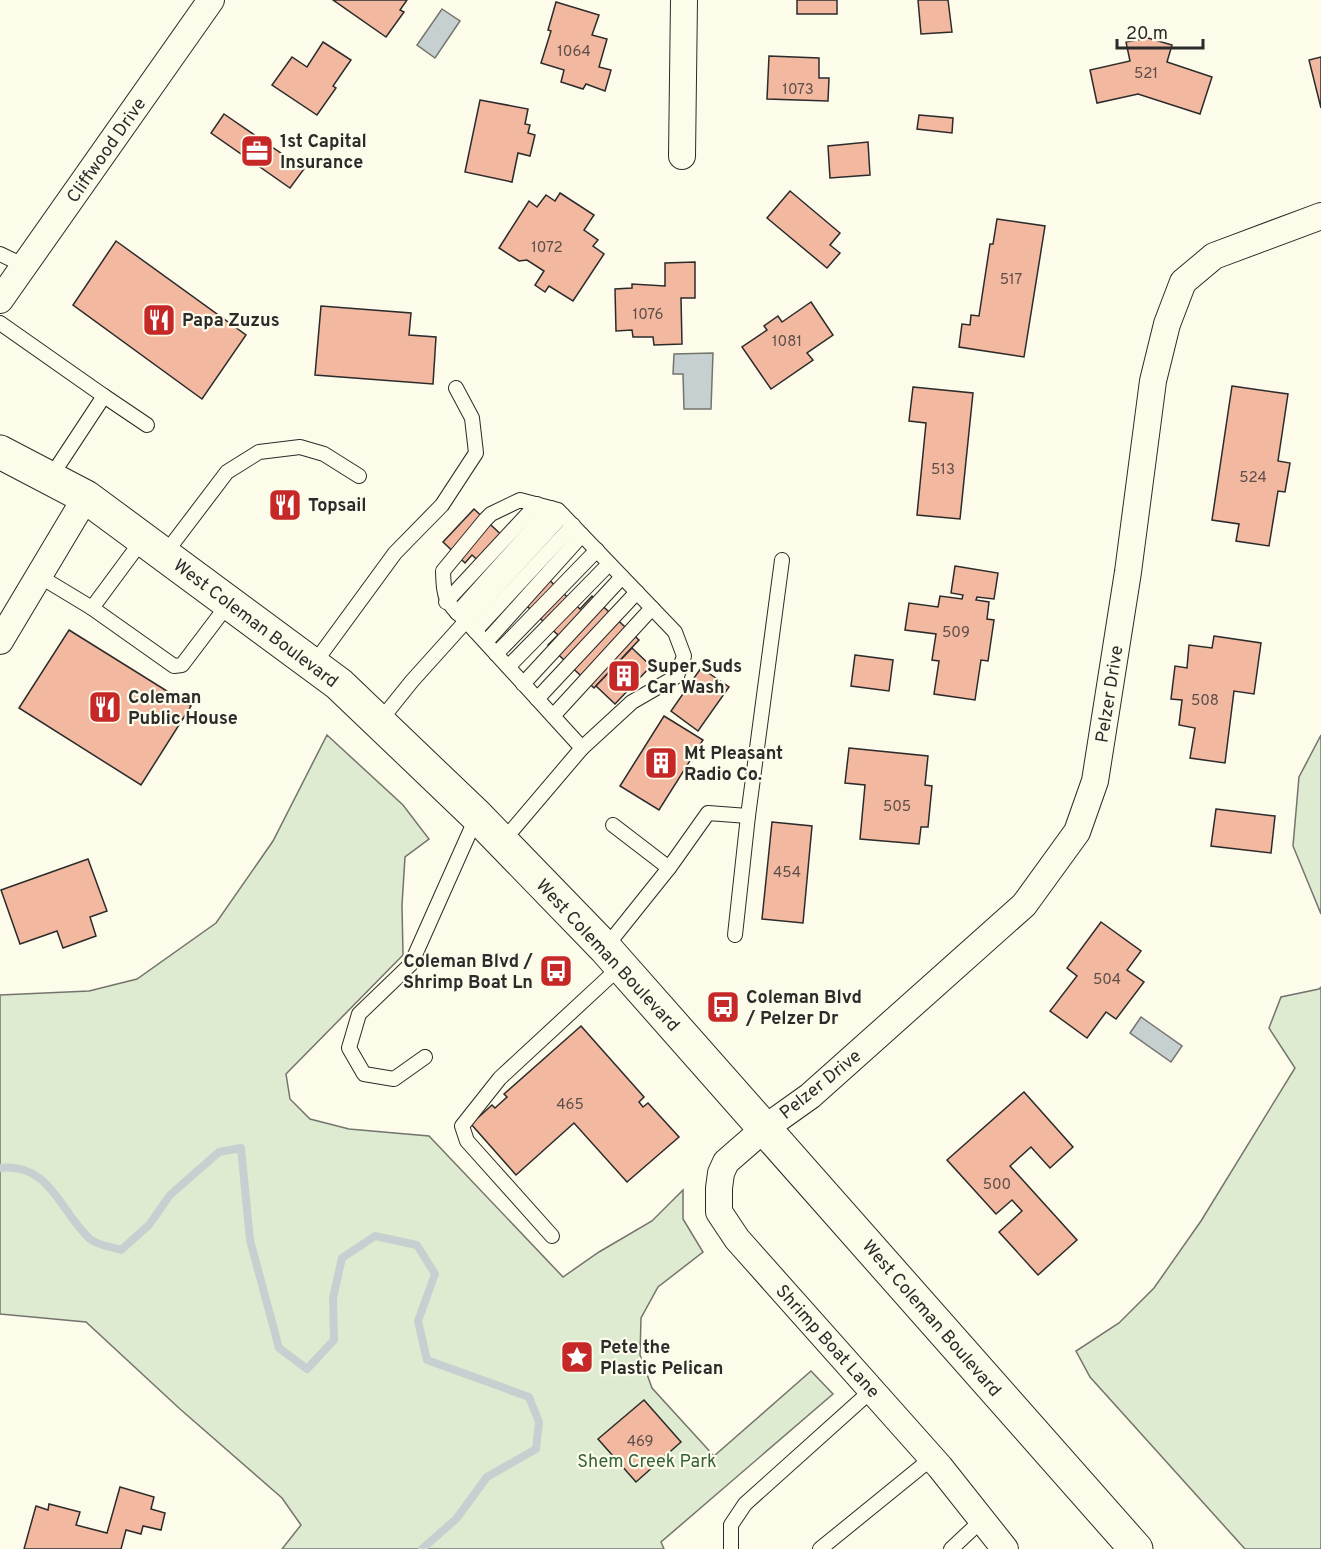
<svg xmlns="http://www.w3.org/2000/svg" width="1321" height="1549" font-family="Overpass,sans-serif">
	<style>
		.green { fill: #deebd1; stroke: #74746e; stroke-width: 1.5 }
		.water { fill: #c7d0d0; stroke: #74746e; stroke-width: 1.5 }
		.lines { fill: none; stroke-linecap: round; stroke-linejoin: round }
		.stream { stroke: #c7d0d0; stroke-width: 8 }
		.building { fill: #f2b8a0; stroke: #2b2b2b; stroke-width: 1.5 }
		.lane-casing { stroke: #2b2b2b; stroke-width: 16 }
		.street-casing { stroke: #2b2b2b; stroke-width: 28 }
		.primary-casing { stroke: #2b2b2b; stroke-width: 35 }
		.lane { stroke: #fdfbea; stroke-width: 14 }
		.street { stroke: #fdfbea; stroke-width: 26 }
		.primary { stroke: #fdfbea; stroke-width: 33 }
		.labels { text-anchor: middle; stroke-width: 4.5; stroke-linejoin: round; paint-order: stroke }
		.number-label { font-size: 15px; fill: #5d4e48 }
		.poi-label { font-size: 18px; font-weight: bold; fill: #2b2b2b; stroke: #fdfbea; text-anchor: start }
		.street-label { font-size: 18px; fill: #2b2b2b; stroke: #fdfbea }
		.park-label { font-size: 18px; fill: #34623c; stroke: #fdfbea }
	</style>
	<rect width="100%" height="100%" fill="#fdfbea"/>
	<g class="green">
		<path d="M327 735 403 805 429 839 405 857 402 905 403 955 286 1074 290 1099 310 1119 349 1129 429 1136 563 1277 599 1252 652 1221 683 1190V1219L703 1252 658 1287 641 1318 640 1355 652 1388 714 1456 811 1371 833 1394 661 1542 664 1549H282L301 1525 282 1498 180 1409 86 1322 0 1314V995L89 991 137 979 216 923 273 841Z"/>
		<path d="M1321 735V914L1293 846 1299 777Z"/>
		<path d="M1321 987V1549H1245L1090 1377 1076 1351 1119 1323 1154 1288 1201 1221 1295 1068 1269 1028 1281 997 1319 989Z"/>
	</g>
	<g class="water">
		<path d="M442 9 460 21 435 58 417 45Z"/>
		<path d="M713 353 711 409H684L683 374H673L674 354Z"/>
		<path d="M1141 1017 1182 1046 1171 1062 1130 1033Z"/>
	</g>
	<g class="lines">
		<path class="stream" d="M0 1168C50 1162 60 1212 90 1239 97 1245 112 1247 121 1250L149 1225 170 1195 219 1152 241 1148 250 1240 279 1348 307 1369 334 1340 333 1298 342 1258 375 1236 417 1245 435 1274 418 1321 427 1360 529 1397 539 1422 536 1449 487 1477 456 1519 422 1549"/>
	</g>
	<g class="building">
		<path d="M333 0H407L400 10 404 12 386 37Z"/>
		<rect x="797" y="0" width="40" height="14"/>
		<path d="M918 0H948L952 32 921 34Z"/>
		<path d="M556 2 599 15 592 35 607 39 599 67 611 70 605 91 586 84 583 89 561 82 564 70 541 63 551 31 548 30Z"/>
		<path d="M1148 38 1172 45 1167 62 1212 77 1200 114 1138 94 1097 103 1090 70 1130 61 1126 42Z"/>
		<path d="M323 42 351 60 333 86 336 88 317 115 272 85 292 57 307 67Z"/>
		<path d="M769 56 819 58V78H829L828 101 767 99Z"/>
		<path d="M1321 57V108L1309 60Z"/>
		<path d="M480 100 528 109 525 124 530 125 528 133 535 135 530 156 518 153 512 182 465 172Z"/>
		<path d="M224 114 304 169 290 188 211 133Z"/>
		<path d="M919 115 953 118 952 133 917 129Z"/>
		<path d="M868 142 870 175 830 178 828 146Z"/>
		<path d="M790 191 840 233 830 245 840 253 827 268 767 218Z"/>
		<path d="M560 193 594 215 584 230 598 240 593 246 604 254 573 301 549 286 545 292 535 285 544 271 527 260 519 261 499 248 529 201 537 207 546 195 555 201Z"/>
		<path d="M997 219 1045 226 1024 357 959 347 962 324 970 325 971 315 979 316 990 244H993Z"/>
		<path d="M116 241 246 335 202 399 73 305Z"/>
		<path d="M695 262V298H681L682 344 654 345 653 337H633L632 330 616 331 615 289 632 288V284L665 286V263Z"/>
		<path d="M811 302 833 335 807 353 813 360 771 389 742 347 767 330 764 326 778 316 782 322Z"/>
		<path d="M321 306 411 313 409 335 436 337 433 384 315 375Z"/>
		<path d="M1232 386 1288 394 1278 461 1290 463 1285 492 1278 491 1269 546 1236 541 1239 524 1212 520Z"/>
		<path d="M913 387 973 393 960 519 917 515 926 423 909 421Z"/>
		<path d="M474 509 580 609 592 596 639 640 594 688 548 645 558 635 472 555 465 563 443 542Z"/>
		<path d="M955 566 998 573 994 599 977 597 976 600 989 602 987 619 994 620 988 661 981 660 975 700 934 694 939 661 932 660 936 634 905 630 909 603 938 607 940 596 962 599 963 595 951 593Z"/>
		<path d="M69 630 191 706 141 785 19 708Z"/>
		<path d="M1214 636 1261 643 1254 694 1234 691 1225 763 1190 758 1195 728 1179 725 1182 700 1171 699 1175 666 1187 668 1189 645 1212 648Z"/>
		<path d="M632 648 651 666 615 704 596 686Z"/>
		<path d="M855 655 893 660 889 691 851 686Z"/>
		<path d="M701 668 729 687 698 731 671 711Z"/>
		<path d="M664 716 703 740 659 810 620 786Z"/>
		<path d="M849 748 928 756 925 785 932 786 928 827H921L919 844 860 839 865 785 845 783Z"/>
		<path d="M1216 809 1275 816 1271 853 1211 846Z"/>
		<path d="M772 822 812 826 803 923 762 919Z"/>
		<path d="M88 859 107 911 90 917 96 936 63 948 57 931 20 944 1 890Z"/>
		<path d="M1101 922 1141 951 1127 970 1144 982 1116 1019 1106 1012 1087 1038 1050 1011 1077 976 1067 968Z"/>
		<path d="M581 1026 644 1097 639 1102 643 1107 648 1103 679 1137 627 1182 574 1123 516 1175 471 1124 492 1105 495 1108 507 1097 504 1094Z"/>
		<path d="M1024 1092 1073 1147 1050 1168 1031 1147 1010 1166 1077 1240 1038 1275 999 1232 1022 1211 1012 1200 996 1214 947 1160Z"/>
		<path d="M644 1400 681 1442 636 1482 598 1439Z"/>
		<path d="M120 1487 154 1497 151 1509 165 1513 161 1530 143 1526 141 1534 126 1530 121 1549H24L36 1506 48 1510 49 1504 80 1512 76 1525 107 1533Z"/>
	</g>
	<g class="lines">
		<g class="lane-casing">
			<g id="lane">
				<path d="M0 254 25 266"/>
				<path d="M0 323 104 396 50 478"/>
				<path d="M104 396 147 425"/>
				<path d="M563 515 466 621C445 601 444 600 443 571L485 520 491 514 520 500 558 510 675 632 684 656 677 676 632 702 582 748"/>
				<path d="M164 555 227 472 259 452 300 447 324 454 359 476"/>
				<path d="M39 576 92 608 143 539"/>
				<path d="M446 602 537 504"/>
				<path d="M92 608 174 666 182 665 229 603"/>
				<path d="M457 613 551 508"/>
				<path d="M475 631 573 525"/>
				<path d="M486 642 582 535"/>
				<path d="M496 654 597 550"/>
				<path d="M313 665 395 553 442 505 476 453 472 418 456 388"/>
				<path d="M509 666 609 564"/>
				<path d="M523 684 622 577"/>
				<path d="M537 699 637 592"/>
				<path d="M553 716 652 608"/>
				<path d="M379 722 412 681 466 621 582 748 503 841"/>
				<path d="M669 868 708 813 748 816 782 560"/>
				<path d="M735 935 748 816"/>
				<path d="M605 948 669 868 613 825"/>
				<path d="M425 1057 394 1079 364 1074 349 1048 359 1014 411 964 476 818"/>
				<path d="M552 1236 467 1141 462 1126 500 1078 621 966"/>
				<path d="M731 1549V1525L745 1504 872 1390"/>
				<path d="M820 1549 932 1458"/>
				<path d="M951 1549 982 1520"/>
			</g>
		</g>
		<g class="street-casing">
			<g id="street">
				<path d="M682 156 684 0"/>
				<path d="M0 300 211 0"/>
				<path d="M0 641 86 497"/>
				<path d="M1005 1549 940 1467 737 1239 719 1212V1188L721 1173 726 1162 765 1128 810 1096 1024 905 1077 832 1095 781 1128 572 1153 381 1167 324 1183 282 1214 256 1321 216"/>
			</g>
		</g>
		<g class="primary-casing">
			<path id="primary" d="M0 452 86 497 339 684 477 816 605 948 1136 1549"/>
		</g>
		<use href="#lane" class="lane"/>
		<use href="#street" class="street"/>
		<use href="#primary" class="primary"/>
	</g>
	<defs>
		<g id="office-square" transform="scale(1.725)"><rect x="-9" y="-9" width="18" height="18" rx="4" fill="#c62828" stroke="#fdfbea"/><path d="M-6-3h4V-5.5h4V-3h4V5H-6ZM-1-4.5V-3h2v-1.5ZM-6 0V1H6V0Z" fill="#fff"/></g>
		<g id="restaurant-square" transform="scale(1.725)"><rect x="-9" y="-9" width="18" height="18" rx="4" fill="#c62828" stroke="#fdfbea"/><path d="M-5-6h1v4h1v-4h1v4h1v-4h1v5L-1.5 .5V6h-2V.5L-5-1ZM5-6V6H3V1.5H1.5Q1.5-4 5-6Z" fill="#fff"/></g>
		<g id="building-square" transform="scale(1.725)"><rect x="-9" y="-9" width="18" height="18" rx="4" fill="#c62828" stroke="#fdfbea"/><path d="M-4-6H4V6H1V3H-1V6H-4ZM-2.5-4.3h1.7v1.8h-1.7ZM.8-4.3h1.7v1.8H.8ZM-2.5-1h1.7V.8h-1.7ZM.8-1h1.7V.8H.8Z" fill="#fff"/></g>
		<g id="bus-square" transform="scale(1.725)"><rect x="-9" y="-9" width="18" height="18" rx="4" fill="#c62828" stroke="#fdfbea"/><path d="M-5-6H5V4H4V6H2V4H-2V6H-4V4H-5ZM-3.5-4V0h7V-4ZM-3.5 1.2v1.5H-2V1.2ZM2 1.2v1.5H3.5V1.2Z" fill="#fff"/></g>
		<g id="sight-square" transform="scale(1.725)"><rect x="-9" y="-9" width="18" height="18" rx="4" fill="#c62828" stroke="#fdfbea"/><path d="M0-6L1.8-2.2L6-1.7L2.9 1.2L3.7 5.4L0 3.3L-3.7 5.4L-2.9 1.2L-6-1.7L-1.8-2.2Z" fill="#fff"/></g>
	</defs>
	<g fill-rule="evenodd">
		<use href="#office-square" x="257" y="151"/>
		<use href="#restaurant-square" x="159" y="320"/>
		<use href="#restaurant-square" x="285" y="505"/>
		<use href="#building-square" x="624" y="676"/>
		<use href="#restaurant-square" x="105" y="707"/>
		<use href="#building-square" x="661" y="763"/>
		<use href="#bus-square" x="556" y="971"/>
		<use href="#bus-square" x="723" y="1007"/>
		<use href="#sight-square" x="577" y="1357"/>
	</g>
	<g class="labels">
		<g class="number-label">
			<text x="574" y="56">1064</text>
			<text x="1146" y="78">521</text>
			<text x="798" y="94">1073</text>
			<text x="547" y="252">1072</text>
			<text x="1011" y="284">517</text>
			<text x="648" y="319">1076</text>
			<text x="787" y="346">1081</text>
			<text x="943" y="474">513</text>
			<text x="1253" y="482">524</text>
			<text x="956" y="637">509</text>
			<text x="1205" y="705">508</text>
			<text x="897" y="811">505</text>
			<text x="787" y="877">454</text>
			<text x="1107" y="984">504</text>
			<text x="570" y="1109">465</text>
			<text x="997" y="1189">500</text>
			<text x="640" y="1446">469</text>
		</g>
		<g class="poi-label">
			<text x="280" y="147">1st Capital<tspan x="280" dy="21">Insurance</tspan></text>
			<text x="182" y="326">Papa Zuzus</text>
			<text x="308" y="511">Topsail</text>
			<text x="647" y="672">Super Suds<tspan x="647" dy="21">Car Wash</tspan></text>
			<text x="128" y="703">Coleman<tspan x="128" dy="21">Public House</tspan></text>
			<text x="684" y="759">Mt Pleasant<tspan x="684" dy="21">Radio Co.</tspan></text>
			<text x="533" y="967" text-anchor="end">Coleman Blvd /<tspan x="533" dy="21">Shrimp Boat Ln</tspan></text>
			<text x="746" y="1003">Coleman Blvd<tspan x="746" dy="21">/ Pelzer Dr</tspan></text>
			<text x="600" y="1353">Pete the<tspan x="600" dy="21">Plastic Pelican</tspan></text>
		</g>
		<g class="street-label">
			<text transform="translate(106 150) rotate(-55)" y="6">Cliffwood Drive</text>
			<text transform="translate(256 623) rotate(37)" y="6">West Coleman Boulevard</text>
			<text transform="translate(1109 694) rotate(-81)" y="6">Pelzer Drive</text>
			<text transform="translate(608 955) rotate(47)" y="6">West Coleman Boulevard</text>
			<text transform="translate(820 1084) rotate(-39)" y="6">Pelzer Drive</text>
			<text transform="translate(932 1318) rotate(49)" y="6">West Coleman Boulevard</text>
			<text transform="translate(828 1341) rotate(48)" y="6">Shrimp Boat Lane</text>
		</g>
		<g class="park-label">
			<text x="647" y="1467">Shem Creek Park</text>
		</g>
	</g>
	<path d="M1117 39v9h86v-9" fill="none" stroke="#2b2b2b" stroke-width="3"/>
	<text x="1126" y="39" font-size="18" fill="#2b2b2b" stroke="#fdfbea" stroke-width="4.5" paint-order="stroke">20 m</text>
</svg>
